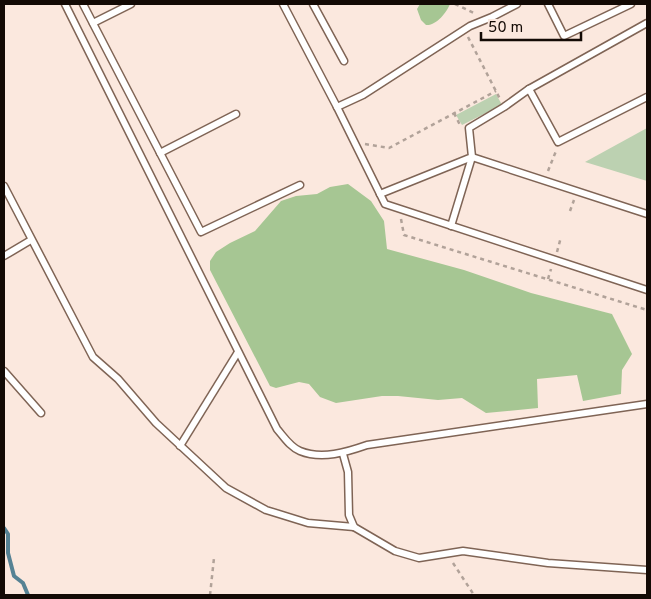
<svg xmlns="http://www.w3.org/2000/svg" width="651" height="599" font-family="Overpass,sans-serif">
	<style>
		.green { fill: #bcd1b1 }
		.forest { fill: #a6c693 }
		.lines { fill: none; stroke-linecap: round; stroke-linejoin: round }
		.stream { stroke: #568294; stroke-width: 4 }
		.lane-casing { stroke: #7f6455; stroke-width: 9 }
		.path { stroke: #b1a299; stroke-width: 2.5; stroke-dasharray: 4 4; stroke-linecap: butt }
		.lane { stroke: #fff; stroke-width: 6 }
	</style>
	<rect width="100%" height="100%" fill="#fbe8de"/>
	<g class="green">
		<path d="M496 94 502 105 462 125 456 115Z"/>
		<path d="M647 128V181L585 162Z"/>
	</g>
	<g class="forest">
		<path d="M420 4H450C447 12 436 26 426 25L421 20 417 9Z"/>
		<path d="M348 184 371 201 384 221 387 249 464 270 531 293 612 314 632 354 622 370 621 394 583 401 577 375 537 379 538 408 486 413 462 398 438 400 398 396H382L336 403 320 397 309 384 299 382 276 388 270 386 210 270V261L216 252 230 243 255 231 281 201 296 196 317 194 330 187Z"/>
	</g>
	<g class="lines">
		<path class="stream" d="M4 528 8 534V553L14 576 23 583 28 595"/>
		<g class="lane-casing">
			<g id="lane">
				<path d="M65 4 277 429C284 437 290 447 300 451 322 460 347 452 367 445L647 404"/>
				<path d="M83 4 201 232 300 185"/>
				<path d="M283 4 337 107 385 204 647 290"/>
				<path d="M313 4 344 61"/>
				<path d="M548 4 564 36 631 4"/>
				<path d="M93 23 131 4"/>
				<path d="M647 23 529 89 558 142 647 97"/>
				<path d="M337 107 363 95 470 26 492 17 517 4"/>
				<path d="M160 153 236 114"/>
				<path d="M4 186 93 357 118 379 156 423 226 488 266 510 308 523 354 527"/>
				<path d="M380 194 472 157 469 128 504 107 529 89"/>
				<path d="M451 226 472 157 647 214"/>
				<path d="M4 256 31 240"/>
				<path d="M4 371 41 413"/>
				<path d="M180 446 238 352"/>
				<path d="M343 454 348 472 349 515 354 527 395 551 419 558 463 551 548 563 647 570"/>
			</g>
		</g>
		<g class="path">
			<path d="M455 4 476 14"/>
			<path d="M468 37 500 99"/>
			<path d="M454 113 460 125"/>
			<path d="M365 144 389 148 496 91"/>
			<path d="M548 171 556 151"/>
			<path d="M570 211 574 200"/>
			<path d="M401 219 404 235 647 310"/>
			<path d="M557 252 561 237"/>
			<path d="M548 279 551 269"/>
			<path d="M453 563 474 595"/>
			<path d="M210 595 214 558"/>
		</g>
		<use href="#lane" class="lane"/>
	</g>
	<rect width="651" height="599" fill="none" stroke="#130a05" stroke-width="10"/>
	<path d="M481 32v8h100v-8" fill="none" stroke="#130a05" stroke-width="2.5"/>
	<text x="488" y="32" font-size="15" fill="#130a05" stroke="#fbe8de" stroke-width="4" paint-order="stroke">50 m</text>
</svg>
